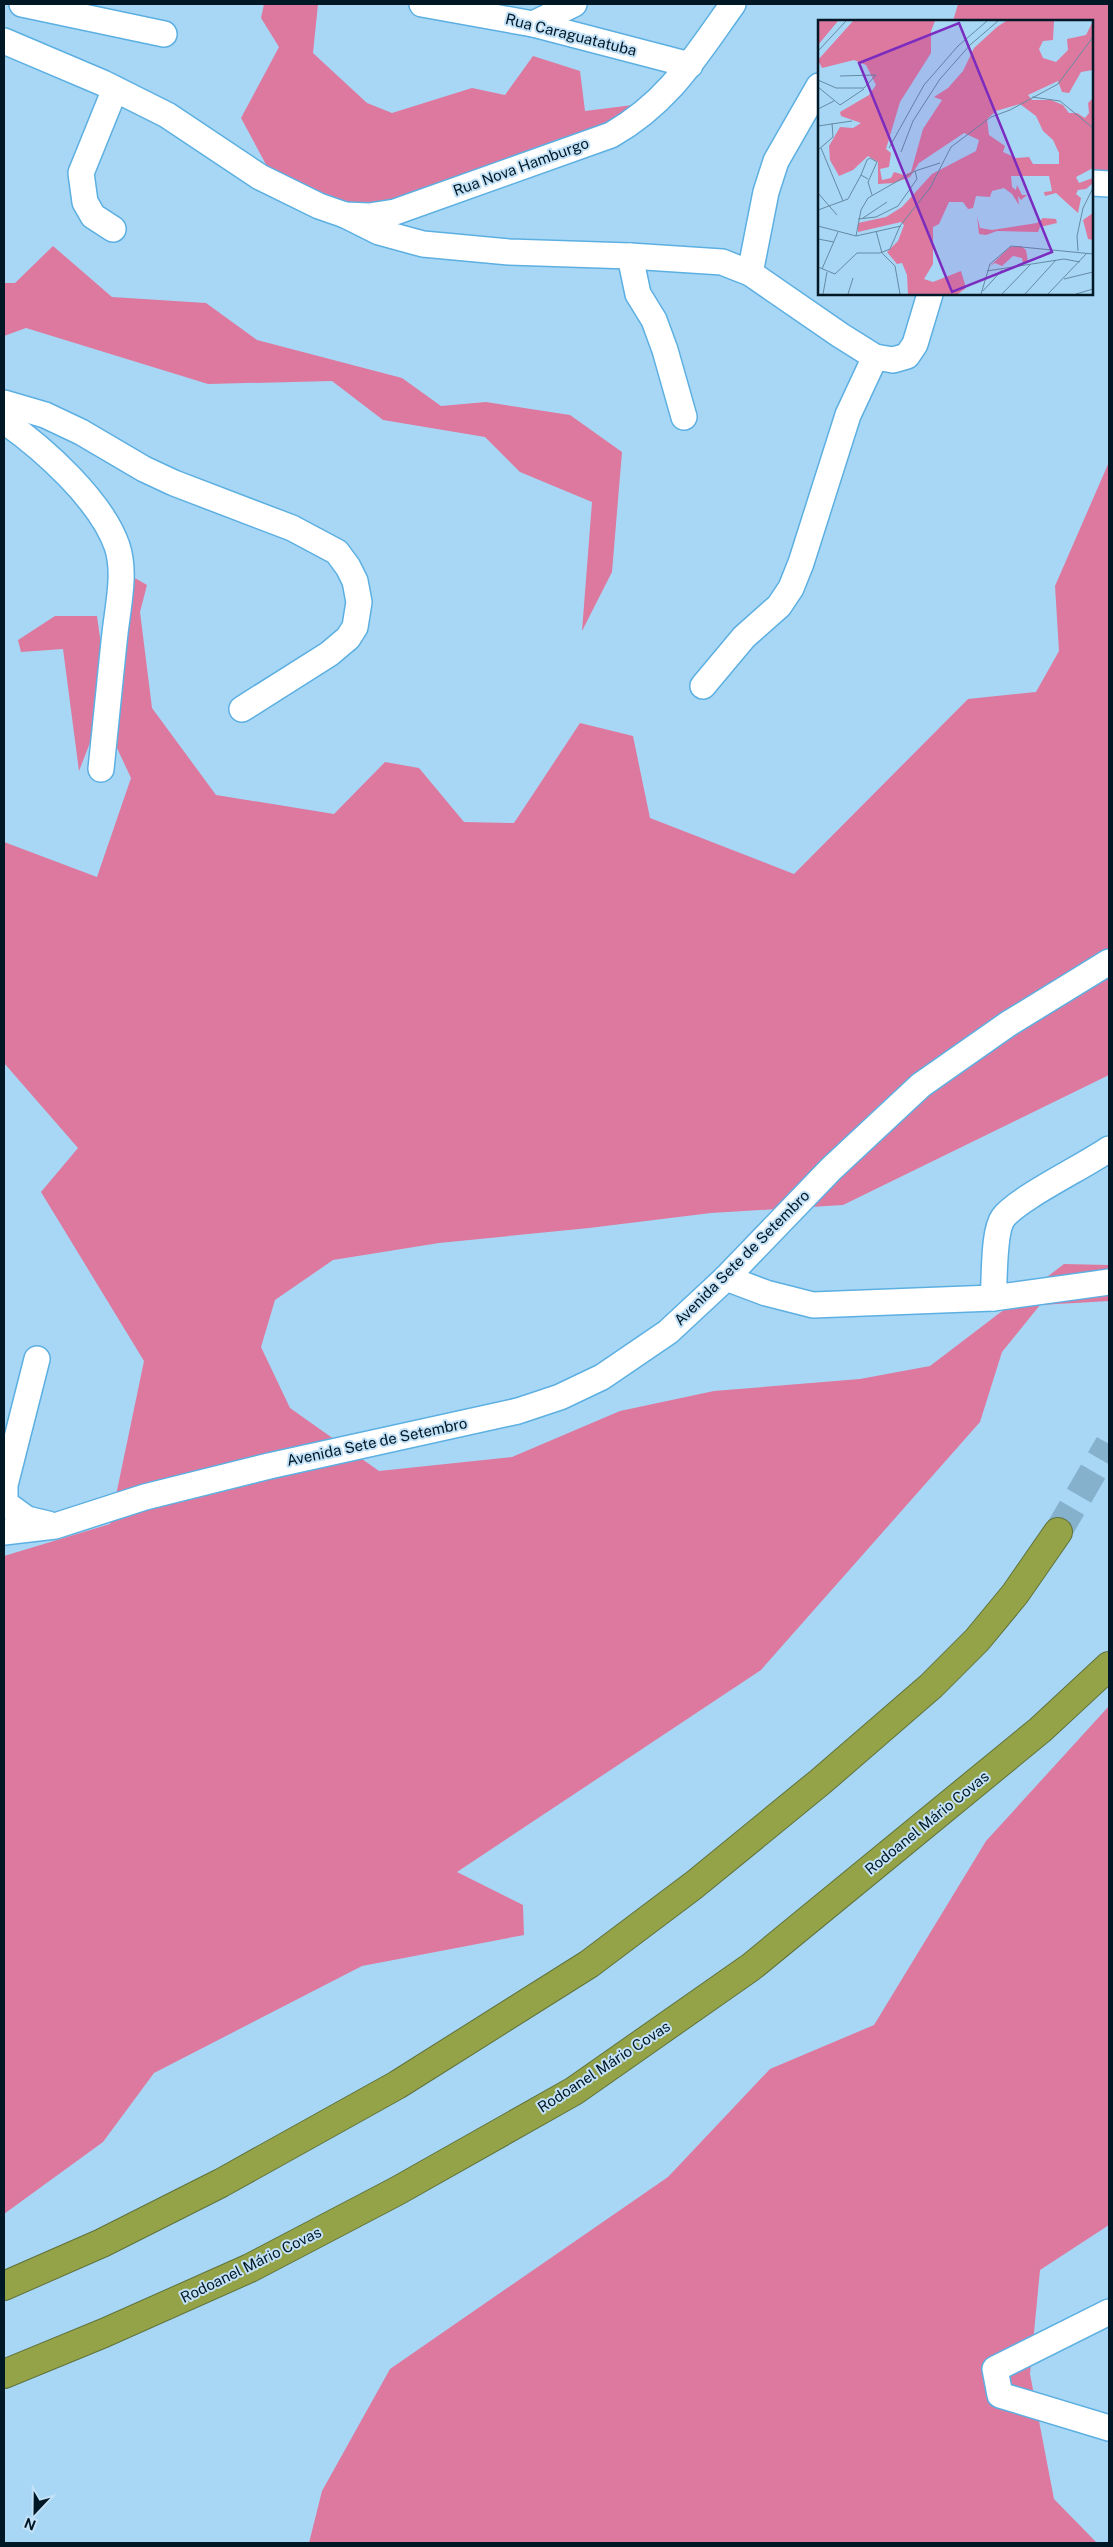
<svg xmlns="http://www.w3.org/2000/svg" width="1113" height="2547" font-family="'Public Sans',sans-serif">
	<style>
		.green { fill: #dd799e }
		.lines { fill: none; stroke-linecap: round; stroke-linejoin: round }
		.highway-tunnel { stroke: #86b1cc; stroke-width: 28; stroke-dasharray: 28 14; stroke-linecap: butt }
		.minor-casing { stroke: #5cafe1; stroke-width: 28 }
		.highway-casing { stroke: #60723b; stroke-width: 30 }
		.minor { stroke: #fff; stroke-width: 25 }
		.highway { stroke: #94a347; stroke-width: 28 }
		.labels { text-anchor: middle; stroke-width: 4; stroke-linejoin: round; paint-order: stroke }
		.street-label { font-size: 15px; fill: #001726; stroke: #c3e2f7 }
		.inset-road { fill: none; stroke: #658aa3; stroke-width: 1 }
		.view { fill: #7b2cbf; fill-opacity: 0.15; stroke: #7b2cbf; stroke-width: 2.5 }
		.inset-edge { fill: none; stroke: #001726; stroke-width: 2.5 }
	</style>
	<rect width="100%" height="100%" fill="#a8d7f6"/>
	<g class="green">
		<path d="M264 4H318L313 53 367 103 392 113 472 88 505 95 533 56 580 71 585 111 641 104 611 125 383 208 336 201 269 170 241 118 279 47 261 18Z"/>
		<path d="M958 4H1109V175H1092V21H953Z"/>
		<path d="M53 246 112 297 206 303 257 340 402 378 441 406 486 402 570 415 622 452 612 572 582 631 592 502 520 472 485 437 383 420 332 381 208 384 26 328 4 336V283H15Z"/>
		<path d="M1109 462V1075L843 1205 711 1213 589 1228 439 1243 333 1260 275 1300 261 1347 290 1408 379 1471 512 1457 620 1411 714 1391 860 1379 930 1366 1064 1264 1109 1265V1301L1040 1305 1002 1352 980 1422 761 1670 457 1872 523 1905 524 1935 362 1966 154 2073 103 2142 4 2214V1556L110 1524 144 1361 41 1192 78 1148 4 1063V842L97 877 131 778 109 731 95 730 79 771 63 649 21 652 18 640 55 616H97L104 666 133 577 147 585 140 612 152 708 216 795 334 814 385 762 419 768 464 822 514 823 580 723 633 736 650 818 794 874 968 699 1036 692 1059 651 1055 586Z"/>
		<path d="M1109 1706V2225L1040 2270 1030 2374 1054 2499 1097 2543H309L322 2491 390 2369 668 2177 770 2069 874 2025 986 1841Z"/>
	</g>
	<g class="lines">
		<path class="highway-tunnel" d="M1058 1532 1109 1444"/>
		<g class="minor-casing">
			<g id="minor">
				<path d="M22 4 164 34"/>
				<path d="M422 4 533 24 690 65"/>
				<path d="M533 24 574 4"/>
				<path d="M4 41 103 83 167 115 260 177 319 206 345 215 369 216 395 212 611 135C669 102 695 57 733 4"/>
				<path d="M1092 183 1109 184"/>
				<path d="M345 215 379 232 423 244 509 252 630 256 722 262 750 273 840 335 875 357 848 415 801 563 791 588 779 606 744 637 703 686"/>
				<path d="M113 229 93 216 85 202 81 173 115 89"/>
				<path d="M630 256 638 294 654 320 665 350 684 417"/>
				<path d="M750 273 766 192 776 161 819 86"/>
				<path d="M875 357 893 360 907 356 915 344 930 294"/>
				<path d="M4 403 45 415 81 432 144 469 174 483 292 528 337 552 348 567 355 581 359 602 355 627 348 638 329 654 242 709"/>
				<path d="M4 421C43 448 101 500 117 546 126 572 118 606 115 633 110 678 106 723 101 769"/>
				<path d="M726 1278 766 1293 813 1305 993 1298C995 1279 993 1232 1003 1218 1018 1198 1085 1166 1109 1149"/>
				<path d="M993 1298 1109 1282"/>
				<path d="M37 1359 5 1485V1503L27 1519 48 1524"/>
				<path d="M4 1532 55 1526 145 1497 269 1466 518 1411 560 1397 602 1377 668 1332 726 1278 831 1169 921 1085 1008 1024 1109 962"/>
				<path d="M1109 2312 995 2369 1000 2395 1109 2428"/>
			</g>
		</g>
		<g class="highway-casing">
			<g id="highway">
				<path d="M4 2286 102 2243 221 2183 397 2085 589 1964 694 1885 820 1782 931 1686 977 1640 1015 1594 1058 1532"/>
				<path d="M4 2374 104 2333 250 2268 397 2191 574 2091 751 1967 1040 1730 1109 1666"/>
			</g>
		</g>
		<use href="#minor" class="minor"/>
		<use href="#highway" class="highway"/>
	</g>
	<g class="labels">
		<g class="street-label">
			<text transform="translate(571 35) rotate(14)" y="5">Rua Caraguatatuba</text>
			<text transform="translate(521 167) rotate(-20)" y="5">Rua Nova Hamburgo</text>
			<text transform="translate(742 1258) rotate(-45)" y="5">Avenida Sete de Setembro</text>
			<text transform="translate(377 1442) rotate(-12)" y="5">Avenida Sete de Setembro</text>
			<text transform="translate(927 1823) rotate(-39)" y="5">Rodoanel Mário Covas</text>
			<text transform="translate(604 2067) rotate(-33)" y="5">Rodoanel Mário Covas</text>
			<text transform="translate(251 2265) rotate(-26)" y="5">Rodoanel Mário Covas</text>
		</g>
	</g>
	<g transform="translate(818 20)">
		<rect width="275" height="275" fill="#a8d7f6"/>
		<path d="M0 1H20L0 25ZM35 1H117L113 11V33L82 82 68 129 73 133 71 147 62 149 64 160 73 158 76 152 86 155 93 152 105 109 124 80 116 77 130 68 145 51 156 28 179 7 188 1H236L235 20 225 21 221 29 225 38 238 42 250 30 249 19 268 15 275 1V50L263 52 251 73 244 72 240 61 210 75 214 80H233L245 85 251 93H259L267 98 271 93 270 83 275 78V148L258 157 261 163 275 158V163L268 169 260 170 258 174 263 178 260 193 238 173 227 176 226 172 234 171 231 156H193L194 167 198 170 199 165 204 175H209L203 180 200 176 201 185 194 174 186 168 174 171 172 177 158 176 155 188 150 189 145 182H131L121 204 115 207V244L106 259 115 262 143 251 148 268 140 274H90L89 255 84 243 79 244 69 232 80 221 86 205 83 202 40 212V203L68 197 84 187 114 154 158 131 161 120 146 113 101 143 92 157 76 163 60 164V142L50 136 35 150 21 156 12 140 11 126 22 107 35 108 43 103 23 96 22 92 51 75 58 65 48 45 36 40 4 48 0 40ZM202 84 218 96 225 111 235 120 241 133V144H215L211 137 198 138 185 132 187 126 171 115 169 99 178 91ZM275 193V220L270 219 265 200ZM159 196 162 208 174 210 219 203 225 198 238 199 239 203 222 207 220 212 179 211 168 215 161 214ZM203 226 208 230 210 242 205 243 204 238 195 236 184 246 177 243 172 246 192 227Z" fill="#dd799e" fill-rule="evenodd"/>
		<path class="inset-road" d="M0 31 28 1M0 60 18 68H46L58 55 22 56M0 67 22 85 46 69M214 77 242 81 275 108M0 89 16 81M0 106 34 101M3 128 25 181M71 128 106 65 140 26 169 1M0 130 15 117 14 103M83 132 95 101 122 59 152 25 180 1M43 155 49 140 52 138 59 142 50 162 54 175M0 173 19 195M0 190 30 179 43 155 50 159M45 198 69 182M40 199 58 197 80 186 99 159 97 151 122 143M0 206 38 216 83 206M58 211 64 233 77 246 82 274M38 216 43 190 50 178 97 151M0 219 16 222M260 231 259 216 265 188 275 168M0 247 17 254 39 233H62L72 229 82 206 112 168 133 127 173 97 192 90 240 64 275 17M4 249 20 212M169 251 246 239 262 242M246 259 275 252M165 271 184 250M5 274 9 252M30 274 35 258M163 274 172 244 193 226 275 234M184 274 212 245M207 274 238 240M230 274 269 233M258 274 275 269"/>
		<path class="view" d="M141 3 234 232 134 272 41 43Z"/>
		<rect width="275" height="275" class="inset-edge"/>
	</g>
	<rect width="1113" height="2547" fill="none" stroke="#001726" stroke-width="10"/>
	<g transform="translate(35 2512) rotate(202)" stroke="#c3e2f7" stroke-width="4" paint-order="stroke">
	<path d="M0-4L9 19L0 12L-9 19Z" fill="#001726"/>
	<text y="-8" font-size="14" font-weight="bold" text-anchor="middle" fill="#001726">N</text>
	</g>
</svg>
